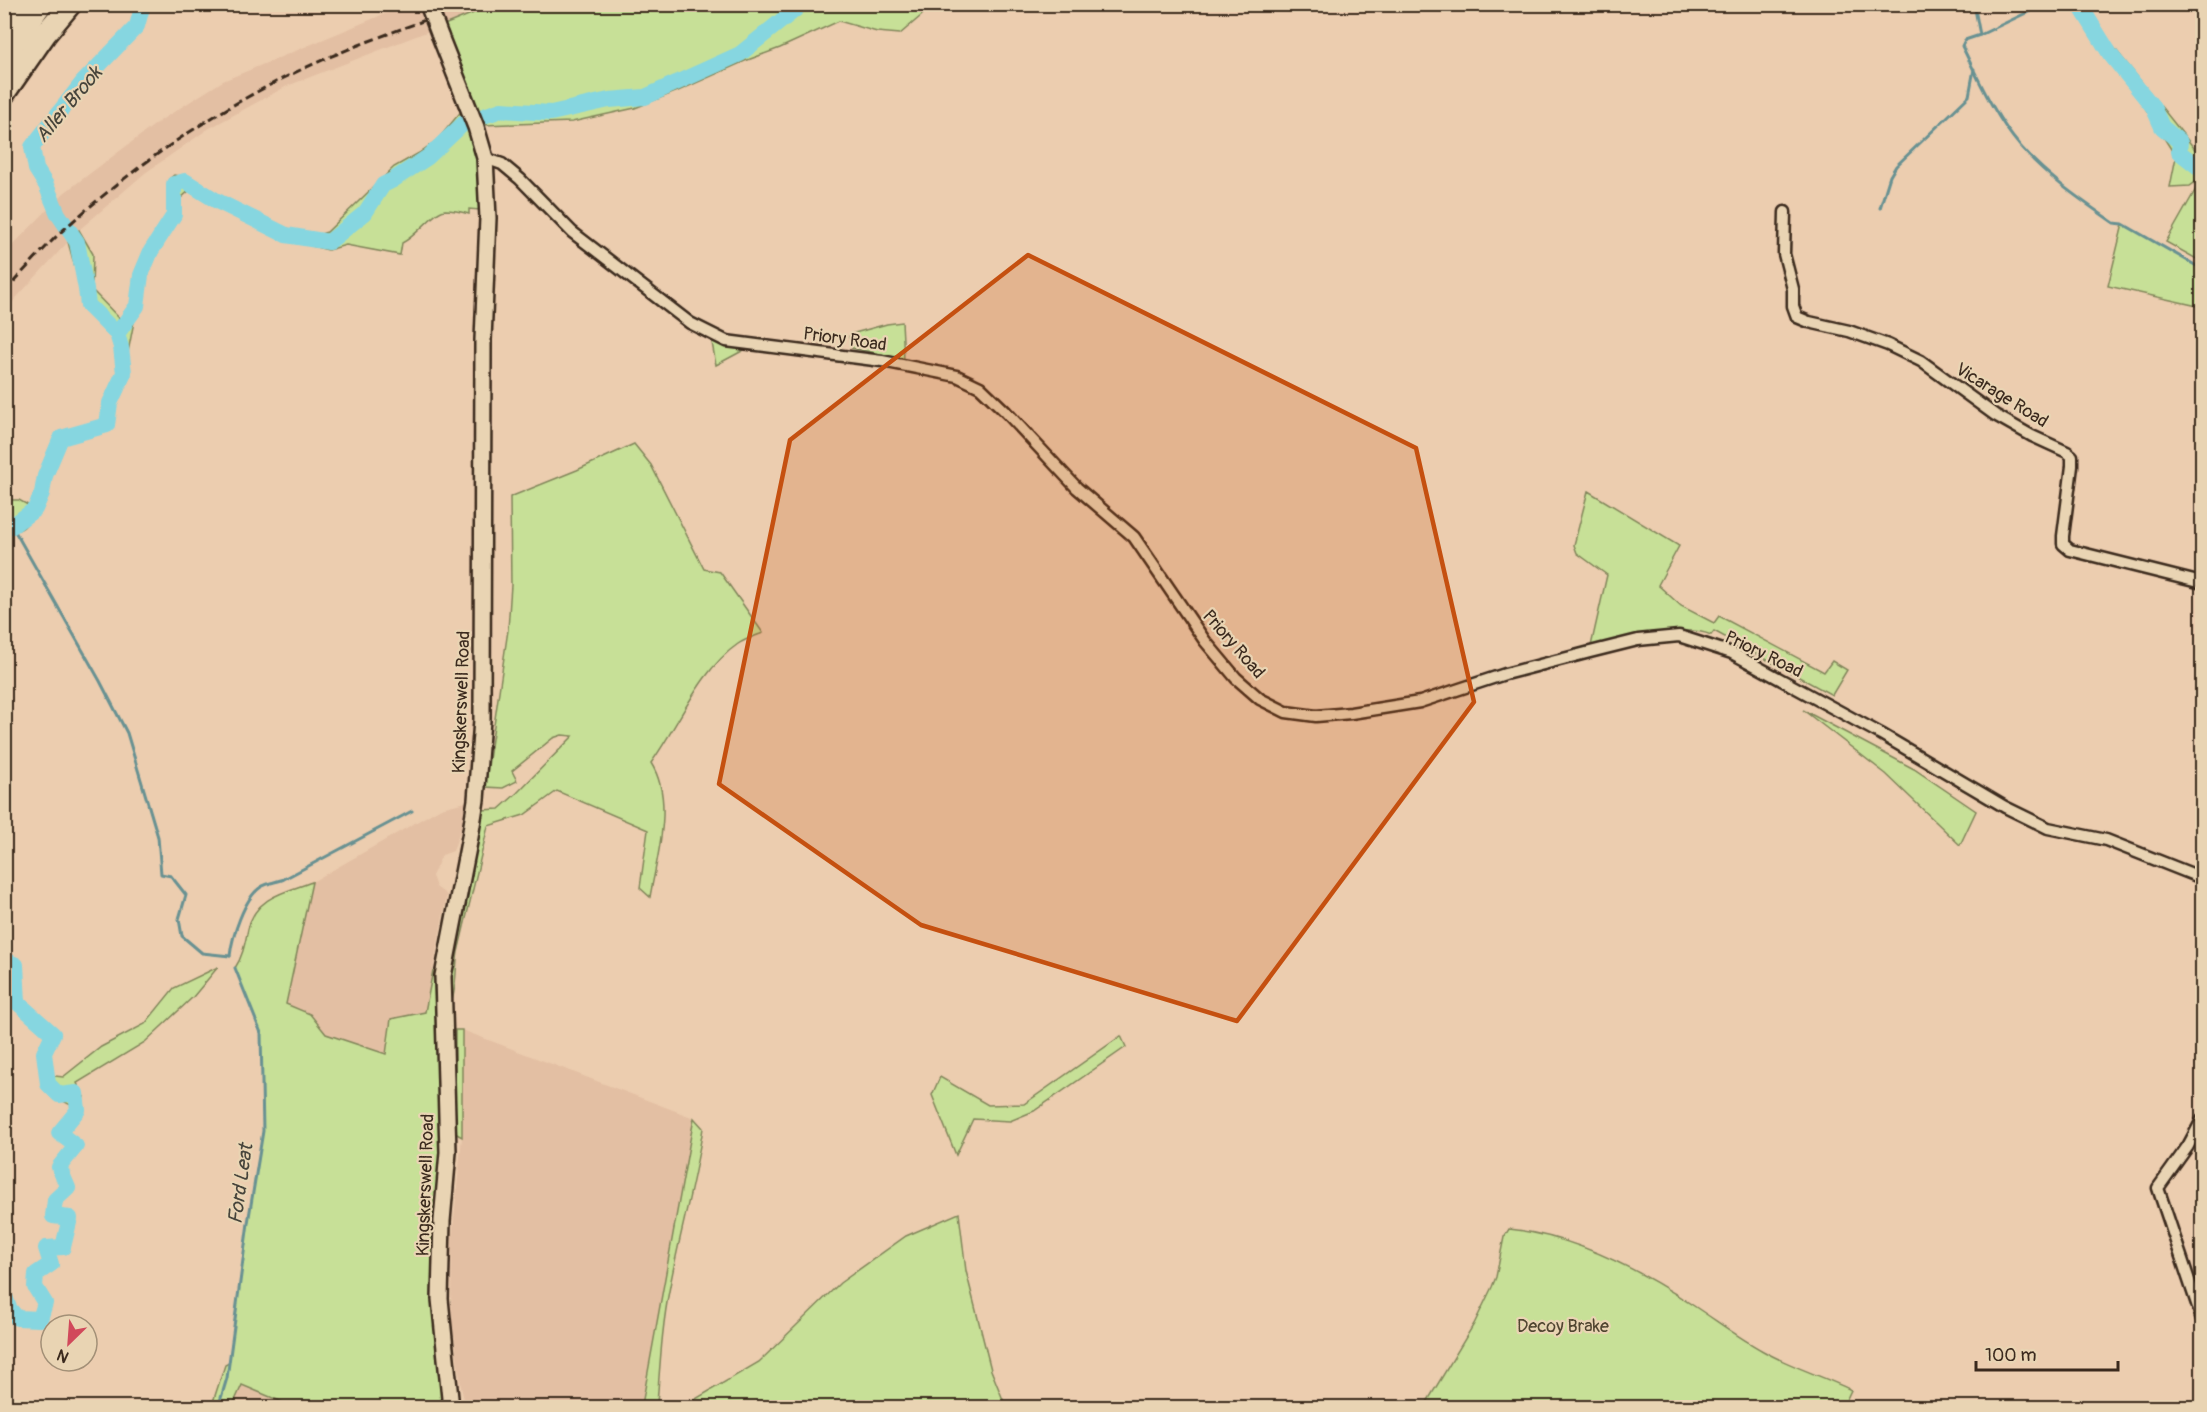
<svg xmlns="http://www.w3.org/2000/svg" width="2207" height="1412" font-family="Pangolin,sans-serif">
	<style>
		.built { fill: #e3bfa3 }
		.green { fill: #c7e097; stroke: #81855a; stroke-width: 1.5 }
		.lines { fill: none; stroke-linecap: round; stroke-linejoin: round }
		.stream { stroke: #689192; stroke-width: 3 }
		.river { stroke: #86d6e0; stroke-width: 16 }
		.street-casing { stroke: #3b2a1e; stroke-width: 15 }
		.secondary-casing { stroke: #3b2a1e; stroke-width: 20 }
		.highway-casing { stroke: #3b2a1e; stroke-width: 26 }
		.street { stroke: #e9d4b3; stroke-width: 10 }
		.secondary { stroke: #e9d4b3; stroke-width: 15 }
		.highway { stroke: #e9d4b3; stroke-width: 21 }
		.rail { stroke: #3b2a1e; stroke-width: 3; stroke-dasharray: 9 4.5; stroke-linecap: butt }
		.secondary-bridge-casing { stroke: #3b2a1e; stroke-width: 20; stroke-linecap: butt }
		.secondary-bridge { stroke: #e9d4b3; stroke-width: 15 }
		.marked { fill: #c55010; fill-opacity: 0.2; stroke: #c55010; stroke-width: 4.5; stroke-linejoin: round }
		.labels { text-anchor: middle; stroke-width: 4.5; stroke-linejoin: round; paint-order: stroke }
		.street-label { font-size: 18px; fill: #3b2a1e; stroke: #e9d4b3 }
		.park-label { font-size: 18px; fill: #504530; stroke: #e9d4b3 }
		.water-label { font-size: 20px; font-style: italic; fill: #46443b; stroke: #e9d4b3 }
	</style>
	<rect width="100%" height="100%" fill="#eccdaf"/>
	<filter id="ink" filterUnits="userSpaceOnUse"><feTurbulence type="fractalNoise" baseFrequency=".0167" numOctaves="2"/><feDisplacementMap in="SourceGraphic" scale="12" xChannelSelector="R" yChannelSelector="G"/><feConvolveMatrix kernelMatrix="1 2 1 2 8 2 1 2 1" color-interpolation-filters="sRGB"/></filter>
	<g filter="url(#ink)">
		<g class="built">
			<path d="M406 5H422L424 9 438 5H496L287 86 208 129 145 173 79 230 5 310V253L64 193 161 120 223 81Z"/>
			<path d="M470 801 453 851 442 855 432 876 436 887 447 895 425 1012 386 1054 326 1034 286 1004 312 882 441 808Z"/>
			<path d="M462 1030 694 1118 642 1405 637 1407H466L461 1387 451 1313 452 1238 462 1137Z"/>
			<path d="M242 1385 294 1407 232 1408Z"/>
		</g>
		<g class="green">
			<path d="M496 4 930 5 921 16 900 34 877 32 839 21 780 48 745 61 678 91 635 108 572 122 483 125 444 25Z"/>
			<path d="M2073 5H2084L2089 16 2202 158V177L2190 186 2170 187 2176 157 2128 81 2088 31Z"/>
			<path d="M464 108 481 165 480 210 469 209V214C462 212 452 210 445 210 434 211 417 236 402 243L400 255 346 245 328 250 278 238 189 191 181 198 174 215 169 179 174 175 184 177 219 197 280 226 314 236 327 232 394 167 419 153 438 139Z"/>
			<path d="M2200 182 2202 183V262L2166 242Z"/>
			<path d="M2123 224 2202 269V307L2108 286Z"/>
			<path d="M79 230 93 254 92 290 120 319 137 306 124 373 111 337 87 312 68 242Z"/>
			<path d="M902 322 904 359 852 348 849 337 851 334 887 324Z"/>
			<path d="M711 337 744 350 716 365Z"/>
			<path d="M634 444 651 465 704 569 720 572 763 633C755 636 745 639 738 644 700 670 678 726 651 763 675 801 657 856 650 897L640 888 648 830 557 791 524 815 488 826 458 952C455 968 457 992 450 1006L449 981 481 810 499 809 517 793 573 736 562 735 553 738 512 771 517 781 503 788 485 787 508 630 511 585 510 497 577 470Z"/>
			<path d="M1588 491 1679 546 1658 585 1681 606 1714 623 1719 616 1824 672 1832 661 1847 670 1832 695 1714 631 1711 635C1685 623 1621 640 1591 646L1607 575 1577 553 1574 545Z"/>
			<path d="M8 500H19L35 509C27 525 24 533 5 531V501Z"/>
			<path d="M1803 710 1914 769 1976 811 1960 845 1886 774Z"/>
			<path d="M312 882 286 1004 310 1014 326 1034 386 1054 391 1019 425 1012 433 970 443 1143 432 1279 443 1407H294L242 1385 232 1407 211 1408 225 1365 229 1363 248 1223 263 1131 261 1033 235 968C243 956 245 943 248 929 255 897 285 892 312 882Z"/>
			<path d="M218 967 193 997 145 1042 77 1083 84 1097 78 1110C63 1098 56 1102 44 1087L47 1075 63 1077 101 1047 145 1024 174 988Z"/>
			<path d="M455 1030H462V1137L455 1133Z"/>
			<path d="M1121 1036 1126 1047 1034 1111 1010 1121 973 1119 956 1155 932 1095 940 1077 988 1105 1024 1104Z"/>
			<path d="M694 1118 703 1128C695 1181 680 1233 670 1286 662 1325 660 1365 657 1404L659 1407H637L642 1405Z"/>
			<path d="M959 1213 966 1271 991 1370 1006 1407H682L759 1362 840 1283 906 1236Z"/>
			<path d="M1509 1229C1574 1236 1640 1270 1694 1306 1717 1321 1739 1338 1763 1351 1791 1367 1823 1376 1851 1390L1843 1407H1424L1474 1324 1492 1287 1496 1277 1504 1237Z"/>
		</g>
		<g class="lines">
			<g class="stream">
				<path d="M1974 4 1980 35 1965 40 1962 46C1979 80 1995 117 2020 146 2047 177 2081 200 2114 223L2123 224 2202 269"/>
				<path d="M1980 35 2045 4"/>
				<path d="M1880 208 1890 176 1896 166 1969 96 1974 69"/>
				<path d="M12 526 100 681 127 733 158 837 161 874 171 876 186 895 179 919 182 936 202 953 230 956"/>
				<path d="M230 956C232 937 244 898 261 887 267 883 277 882 284 879L412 811"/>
				<path d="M218 1408 227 1378 248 1223 263 1131 261 1033 235 968"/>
			</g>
			<g class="river">
				<path d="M2079 4 2110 54 2153 107 2162 127 2180 142 2179 152 2202 170"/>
				<path d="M117 334 137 306 141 275 151 251 174 215V184L185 181 217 201 286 235 329 242 365 213 383 185 393 180 428 157 464 123 501 110 551 113 609 100 645 97 740 54 796 9 798 4"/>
				<path d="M4 526H12L35 509 42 493 45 476 61 438 107 425 110 403 124 373 121 347 117 334 88 305 86 289 77 242 58 214 46 185 36 169 32 147 83 82 137 26 143 4"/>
				<path d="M4 960 16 965 18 1003 53 1034 44 1053 48 1084 59 1095 76 1093 78 1110 59 1133 76 1146 59 1167 68 1188 55 1200 53 1216 70 1218 63 1247 46 1248 51 1264 36 1274 35 1287 45 1303 40 1319 17 1318 9 1308 4 1294"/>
			</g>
			<g class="street-casing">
				<g id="street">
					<path d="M485 158 502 164 520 179 572 232 690 323 726 341 882 361 957 376 980 387 1006 412 1077 488 1134 537 1205 641 1236 678 1260 699 1286 712 1316 716 1351 713 1420 702 1505 674 1590 652 1638 640 1679 636 1732 653 1881 734 2005 807 2048 828 2106 840 2202 878"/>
					<path d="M1785 212 1784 254 1793 289V306L1797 317 1809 322 1849 331 1888 345 1921 361 1995 415 2032 436 2067 452 2072 456V466L2063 536V544L2070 550 2202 583"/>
					<path d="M2202 1120 2188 1146 2158 1188 2202 1319"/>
				</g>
			</g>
			<g class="secondary-casing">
				<path id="secondary" d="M440 36 476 127 485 158 488 218 483 340 482 720 476 800 470 837 443 976 448 1152 442 1221 440 1299 451 1408"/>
			</g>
			<g class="highway-casing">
				<g id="highway">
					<path d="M4 23 17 4"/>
					<path d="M4 58 41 4"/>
					<path d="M4 93 45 34 70 4"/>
				</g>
			</g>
			<use href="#street" class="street"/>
			<use href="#secondary" class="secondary"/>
			<use href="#highway" class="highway"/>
			<path class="rail" d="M4 292C26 269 47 244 71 223 131 170 198 122 270 85 333 52 402 29 469 4"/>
			<g class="secondary-bridge-casing">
				<path id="secondary-bridge" d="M428 4 440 36"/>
			</g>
			<use href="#secondary-bridge" class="secondary-bridge"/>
		</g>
	</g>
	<path class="marked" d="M1028 255 1416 448 1474 702 1237 1021 921 925 719 784 790 440Z"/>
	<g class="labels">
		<g class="street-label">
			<text transform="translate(845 339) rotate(8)" y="6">Priory Road</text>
			<text transform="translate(2002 395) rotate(32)" y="6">Vicarage Road</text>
			<text transform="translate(1234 644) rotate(49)" y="6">Priory Road</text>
			<text transform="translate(1764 654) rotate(26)" y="6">Priory Road</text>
			<text transform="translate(461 702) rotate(-88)" y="6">Kingskerswell Road</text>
			<text transform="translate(425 1185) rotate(-88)" y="6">Kingskerswell Road</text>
		</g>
		<g class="park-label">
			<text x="1563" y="1332">Decoy Brake</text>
		</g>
		<g class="water-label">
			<text transform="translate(68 104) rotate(-50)" y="7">Aller Brook</text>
			<text transform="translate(240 1184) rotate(-82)" y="7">Ford Leat</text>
		</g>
	</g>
	<rect width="2207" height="1412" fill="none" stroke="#e9d4b3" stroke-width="24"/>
	<rect x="12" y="12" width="2183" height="1388" fill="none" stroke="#3b2a1e" stroke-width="2" filter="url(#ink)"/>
	<g transform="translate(69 1343) rotate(205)"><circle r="28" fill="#e9d4b3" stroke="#a39077" stroke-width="1.5"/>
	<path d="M0-4.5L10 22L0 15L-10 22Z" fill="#d1495b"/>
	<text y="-9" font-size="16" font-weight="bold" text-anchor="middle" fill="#3b2a1e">N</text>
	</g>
	<path d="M1976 1361v9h142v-9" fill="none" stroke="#3b2a1e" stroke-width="3"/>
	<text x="1985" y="1361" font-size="18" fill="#3b2a1e" stroke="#e9d4b3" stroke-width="4.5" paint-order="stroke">100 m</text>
</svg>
